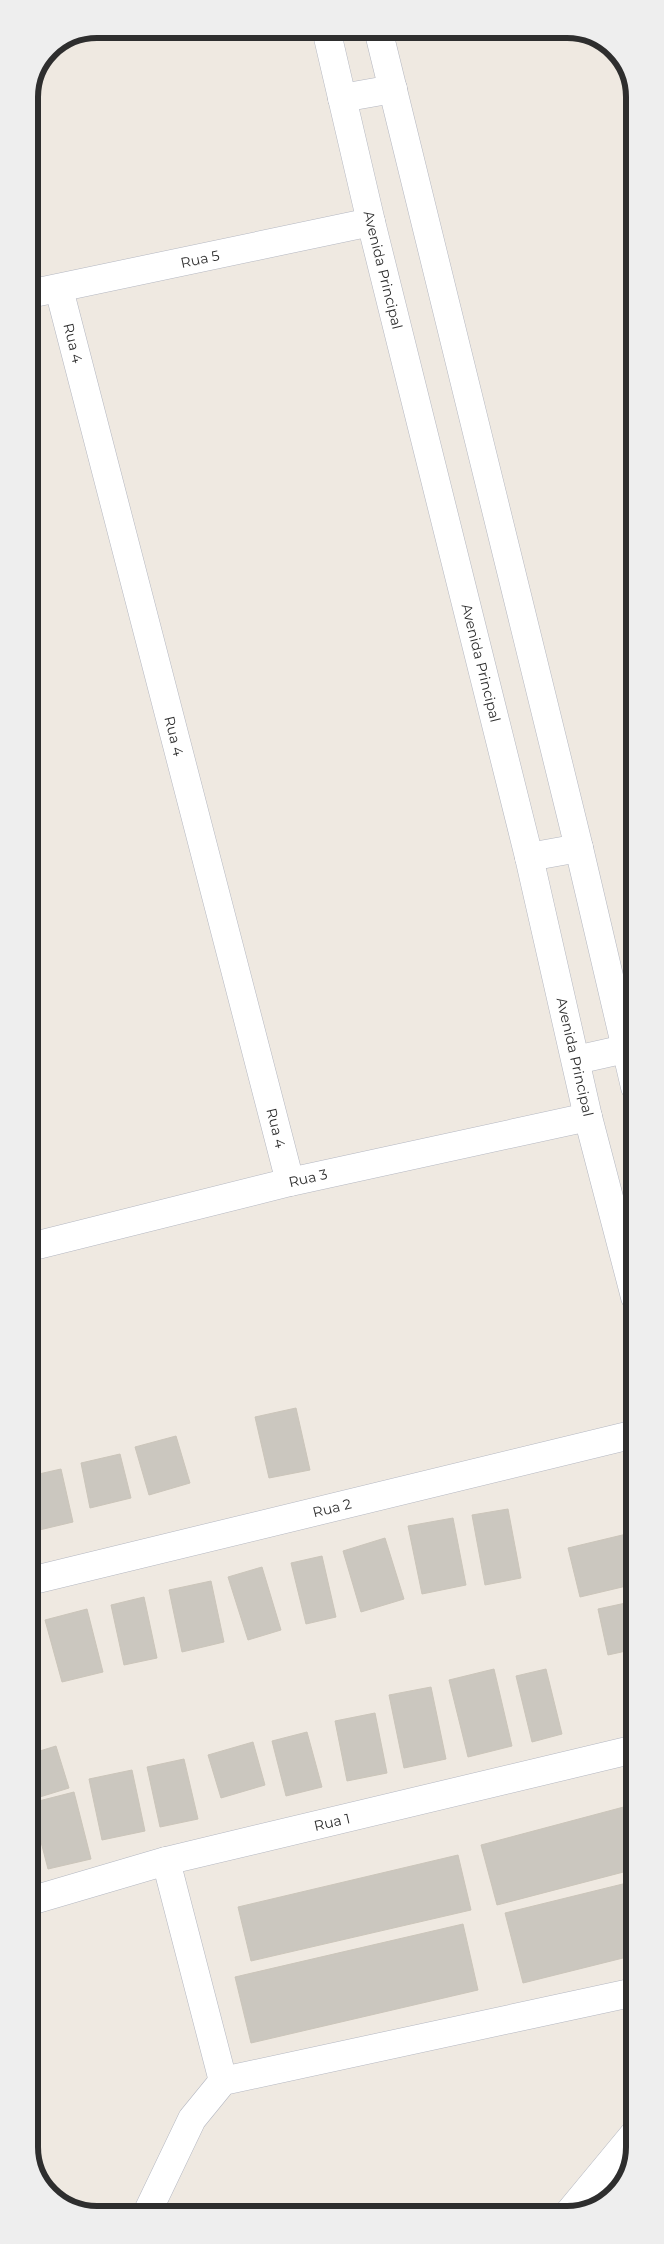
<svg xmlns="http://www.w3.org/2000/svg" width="664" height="2244" font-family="Montserrat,sans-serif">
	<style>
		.building { fill: #cbc7bf; stroke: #cbc5ba }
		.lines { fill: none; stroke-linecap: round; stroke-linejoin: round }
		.minor-casing { stroke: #b4b7c1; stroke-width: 29 }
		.minor { stroke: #fff; stroke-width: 28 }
		.labels { text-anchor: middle; stroke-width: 4.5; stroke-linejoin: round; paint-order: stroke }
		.street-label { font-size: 14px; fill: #2e2e2e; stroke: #fff }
		.rim { fill: none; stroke: #2e2e2e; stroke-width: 6 }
	</style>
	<rect width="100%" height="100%" fill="#efe9e1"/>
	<g class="building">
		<path d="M296 1408 310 1470 269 1478 255 1417Z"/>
		<path d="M176 1436 190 1483 149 1495 135 1447Z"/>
		<path d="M120 1454 131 1498 90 1508 81 1463Z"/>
		<path d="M61 1469 73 1522 31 1532 30 1476Z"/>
		<path d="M508 1509 521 1578 485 1585 472 1515Z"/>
		<path d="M453 1518 466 1585 422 1594 408 1526Z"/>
		<path d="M635 1532V1584L580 1597 568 1548Z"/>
		<path d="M385 1538 404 1599 361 1612 343 1551Z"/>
		<path d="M322 1556 336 1617 306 1624 291 1563Z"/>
		<path d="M262 1567 281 1630 248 1640 228 1577Z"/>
		<path d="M211 1581 224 1642 182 1652 169 1590Z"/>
		<path d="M144 1597 157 1658 124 1665 111 1605Z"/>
		<path d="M635 1601V1649L608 1655 598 1609Z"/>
		<path d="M87 1609 103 1672 62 1682 45 1620Z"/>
		<path d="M494 1669 512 1746 468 1757 449 1680Z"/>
		<path d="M546 1669 562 1734 532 1742 516 1676Z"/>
		<path d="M431 1687 446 1759 404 1768 389 1695Z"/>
		<path d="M375 1713 387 1773 347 1781 335 1721Z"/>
		<path d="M307 1732 322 1787 286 1796 272 1741Z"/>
		<path d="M253 1742 265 1785 221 1798 208 1755Z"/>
		<path d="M56 1746 69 1788 30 1800V1754Z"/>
		<path d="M184 1759 198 1819 160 1827 147 1767Z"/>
		<path d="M132 1770 145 1831 102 1840 89 1779Z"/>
		<path d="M74 1792 91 1859 48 1869 31 1803Z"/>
		<path d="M635 1804V1869L497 1905 481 1845Z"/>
		<path d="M30 1820 39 1852 30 1854Z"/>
		<path d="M458 1855 471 1910 251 1961 238 1907Z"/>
		<path d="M635 1881V1955L523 1983 505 1913Z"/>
		<path d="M463 1924 478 1990 251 2043 235 1977Z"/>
	</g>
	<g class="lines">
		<g class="minor-casing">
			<g id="minor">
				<path d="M326 29 371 222 529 857 588 1117 635 1297"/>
				<path d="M378 29 579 848 635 1087"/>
				<path d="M342 98 393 89"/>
				<path d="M59 289 290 1182"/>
				<path d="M29 294 371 222"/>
				<path d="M529 857 579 848"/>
				<path d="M576 1060 625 1049"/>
				<path d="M30 1247 290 1182 588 1117"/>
				<path d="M30 1581 635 1434"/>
				<path d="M166 1861 223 2081"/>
				<path d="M30 1901 166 1861 635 1749"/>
				<path d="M568 2214 635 2133"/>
				<path d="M146 2215 192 2119 223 2081 635 1992"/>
			</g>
		</g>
		<use href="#minor" class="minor"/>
	</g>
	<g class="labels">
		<g class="street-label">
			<text transform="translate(200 259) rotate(-12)" y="5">Rua 5</text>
			<text transform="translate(383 270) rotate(76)" y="5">Avenida Principal</text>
			<text transform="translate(73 343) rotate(76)" y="5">Rua 4</text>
			<text transform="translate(481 663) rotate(76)" y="5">Avenida Principal</text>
			<text transform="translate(174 736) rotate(76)" y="5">Rua 4</text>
			<text transform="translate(575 1057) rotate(77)" y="5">Avenida Principal</text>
			<text transform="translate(276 1128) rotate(76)" y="5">Rua 4</text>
			<text transform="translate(308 1178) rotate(-13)" y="5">Rua 3</text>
			<text transform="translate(332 1508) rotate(-14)" y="5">Rua 2</text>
			<text transform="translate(332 1822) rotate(-13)" y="5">Rua 1</text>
		</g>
	</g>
	<path d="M0 0H664V2244H0ZM97 38H567A59 59 0 0 1 626 97V2147A59 59 0 0 1 567 2206H97A59 59 0 0 1 38 2147V97A59 59 0 0 1 97 38Z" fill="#eee" fill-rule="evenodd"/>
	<path class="rim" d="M97 38H567A59 59 0 0 1 626 97V2147A59 59 0 0 1 567 2206H97A59 59 0 0 1 38 2147V97A59 59 0 0 1 97 38Z"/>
</svg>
